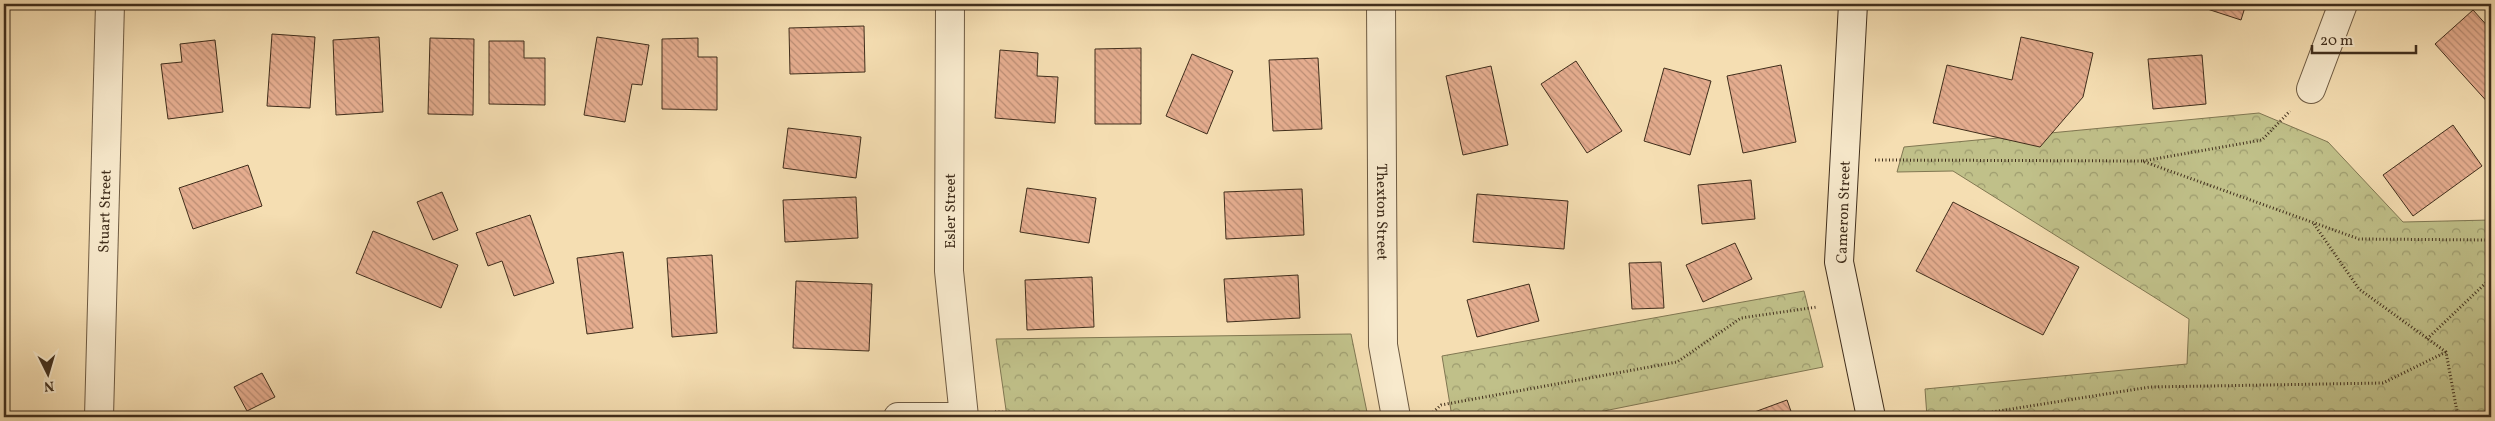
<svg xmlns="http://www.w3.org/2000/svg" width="2495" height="421" font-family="Vollkorn,serif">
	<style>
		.forest { fill: url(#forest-crowns); stroke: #807752 }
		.building { fill: url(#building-back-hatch); stroke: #402e1c }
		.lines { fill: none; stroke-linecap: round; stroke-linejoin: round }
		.street-casing { stroke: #6d5a42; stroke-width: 30 }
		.secondary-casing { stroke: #402e1c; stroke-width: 30 }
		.path { stroke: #402e1c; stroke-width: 3; stroke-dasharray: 1 2.5; stroke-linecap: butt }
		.street { stroke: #f8eacd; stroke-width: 28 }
		.secondary { stroke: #f8eacd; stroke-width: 28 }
		.labels { text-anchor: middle; stroke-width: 5; stroke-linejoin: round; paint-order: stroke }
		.street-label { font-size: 15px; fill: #402e1c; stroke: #f8eacd }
	</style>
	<defs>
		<pattern id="forest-crowns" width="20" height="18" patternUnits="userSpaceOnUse" patternTransform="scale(1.25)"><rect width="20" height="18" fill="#c0c089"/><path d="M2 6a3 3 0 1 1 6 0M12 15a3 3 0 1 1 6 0" fill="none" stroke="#9d9c6f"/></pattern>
		<pattern id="building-back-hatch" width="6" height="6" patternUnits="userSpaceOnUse" patternTransform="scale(1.25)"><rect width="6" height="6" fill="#e5ad8f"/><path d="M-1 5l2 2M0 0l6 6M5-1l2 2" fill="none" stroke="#bb8d74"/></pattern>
	</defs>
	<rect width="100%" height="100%" fill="#f5deb2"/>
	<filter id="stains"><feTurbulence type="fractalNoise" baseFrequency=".004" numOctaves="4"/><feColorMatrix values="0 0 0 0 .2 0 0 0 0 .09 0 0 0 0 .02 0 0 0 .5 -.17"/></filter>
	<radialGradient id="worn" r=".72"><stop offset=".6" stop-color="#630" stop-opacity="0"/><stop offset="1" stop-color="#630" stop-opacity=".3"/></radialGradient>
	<g class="forest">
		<path d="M2259 113 2328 142 2403 222 2491 220V417H1927L1925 389 2187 364 2189 319 1953 171 1897 172 1904 147Z"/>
		<path d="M1804 291 1823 367 1574 417H1452L1442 356Z"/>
		<path d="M1351 334 1368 417H1007L996 339Z"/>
	</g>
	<g class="building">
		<path d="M2192 4H2246L2241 20Z"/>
		<path d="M2473 10 2491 30V106L2435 44Z"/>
		<path d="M864 26 865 72 790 74 789 28Z"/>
		<path d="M272 34 315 37 310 108 267 106Z"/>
		<path d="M379 37 383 112 336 115 333 40Z"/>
		<path d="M597 37 649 45 642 85 632 84 625 122 584 115Z"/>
		<path d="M2021 37 2093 53 2083 97 2040 147 1933 123 1947 65 2012 80Z"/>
		<path d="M430 38 474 39 473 115 428 114Z"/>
		<path d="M698 38V57H717V110L662 109V39Z"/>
		<path d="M215 40 223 112 168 119 161 64 182 62 180 44Z"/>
		<path d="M489 41H524V58H545V105L489 104Z"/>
		<path d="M1141 48V124H1095V49Z"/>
		<path d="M1000 50 1038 53 1037 76 1058 77 1055 123 995 118Z"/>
		<path d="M1192 54 1233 71 1207 134 1166 116Z"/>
		<path d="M2202 55 2206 104 2153 109 2148 59Z"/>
		<path d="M1318 58 1322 129 1273 131 1269 60Z"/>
		<path d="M1576 61 1622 131 1587 153 1541 84Z"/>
		<path d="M1781 65 1796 142 1743 153 1727 76Z"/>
		<path d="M1491 66 1508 145 1463 155 1446 76Z"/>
		<path d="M1664 68 1711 81 1690 155 1644 141Z"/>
		<path d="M2453 125 2482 166 2413 216 2383 175Z"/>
		<path d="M788 128 861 137 856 178 783 168Z"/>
		<path d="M248 165 262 206 193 229 179 188Z"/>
		<path d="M1751 180 1755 219 1702 224 1698 185Z"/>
		<path d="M1027 188 1096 198 1089 243 1020 232Z"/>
		<path d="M1302 189 1304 235 1226 239 1224 192Z"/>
		<path d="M442 192 458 230 433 240 417 202Z"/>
		<path d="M1477 194 1568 201 1564 249 1473 242Z"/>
		<path d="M856 197 858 238 785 242 783 200Z"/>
		<path d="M1953 202 2079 267 2043 335 1916 271Z"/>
		<path d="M530 215 554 283 514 296 502 261 488 266 476 233Z"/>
		<path d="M373 231 458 265 441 308 356 273Z"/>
		<path d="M1735 243 1752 279 1703 302 1686 265Z"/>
		<path d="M623 252 633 328 587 334 577 258Z"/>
		<path d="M712 255 717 333 672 337 667 258Z"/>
		<path d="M1661 262 1664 308 1632 309 1629 263Z"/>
		<path d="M1298 275 1300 318 1227 322 1224 279Z"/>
		<path d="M1092 277 1094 327 1027 330 1025 280Z"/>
		<path d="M796 281 872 284 869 351 793 348Z"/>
		<path d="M1529 284 1539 321 1477 337 1467 300Z"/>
		<path d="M262 373 275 397 247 411 234 387Z"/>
		<path d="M1787 400 1793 417H1741Z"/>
	</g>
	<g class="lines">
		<g class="street-casing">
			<g id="street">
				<path d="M950 4 949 271 964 417"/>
				<path id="s1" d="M1381 4 1383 345 1396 417"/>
				<path d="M2311 89 2343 4"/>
				<path id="s2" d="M99 417 110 4"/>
				<path d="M898 417H964"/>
			</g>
		</g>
		<g class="secondary-casing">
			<path id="secondary" d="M1853 4 1839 262 1871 417"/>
		</g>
		<g class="path">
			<path d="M1875 160 2142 161 2359 239 2491 240"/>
			<path d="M2143 161 2262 140 2290 111"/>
			<path d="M2314 224 2359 289 2446 352 2458 417"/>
			<path d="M2427 339 2491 278"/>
			<path d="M995 412H1002L1026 417"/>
			<path d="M1428 417 1441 405 1677 362 1741 318 1817 307"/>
			<path d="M1961 417 2150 387 2383 383 2446 352"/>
		</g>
		<use href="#street" class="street"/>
		<use href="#secondary" class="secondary"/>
	</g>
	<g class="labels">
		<g class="street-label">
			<text dy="5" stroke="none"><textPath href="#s2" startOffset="206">Stuart Street</textPath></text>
			<text transform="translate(950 211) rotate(-90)" y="5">Esler Street</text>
			<text dy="5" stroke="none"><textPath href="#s1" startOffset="208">Thexton Street</textPath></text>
			<text transform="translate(1843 212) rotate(-88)" y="5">Cameron Street</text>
		</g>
	</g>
	<rect width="2495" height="421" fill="none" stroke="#f5deb2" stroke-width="20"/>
	<rect x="5" y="5" width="2485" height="411" fill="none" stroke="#402e1c" stroke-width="2.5"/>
	<rect x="10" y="10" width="2475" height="401" fill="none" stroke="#402e1c"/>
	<g transform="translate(48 374) rotate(175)" stroke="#f8eacd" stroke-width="4" paint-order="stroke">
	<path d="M0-4L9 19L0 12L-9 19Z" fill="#402e1c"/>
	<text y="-8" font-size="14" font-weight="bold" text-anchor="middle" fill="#402e1c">N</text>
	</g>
	<path d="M2312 45v8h104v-8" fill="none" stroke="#402e1c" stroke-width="2.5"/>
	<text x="2320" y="45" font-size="15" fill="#402e1c" stroke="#f8eacd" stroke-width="4" paint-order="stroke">20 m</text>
	<rect width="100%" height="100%" filter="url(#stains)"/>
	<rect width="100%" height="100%" fill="url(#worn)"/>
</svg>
